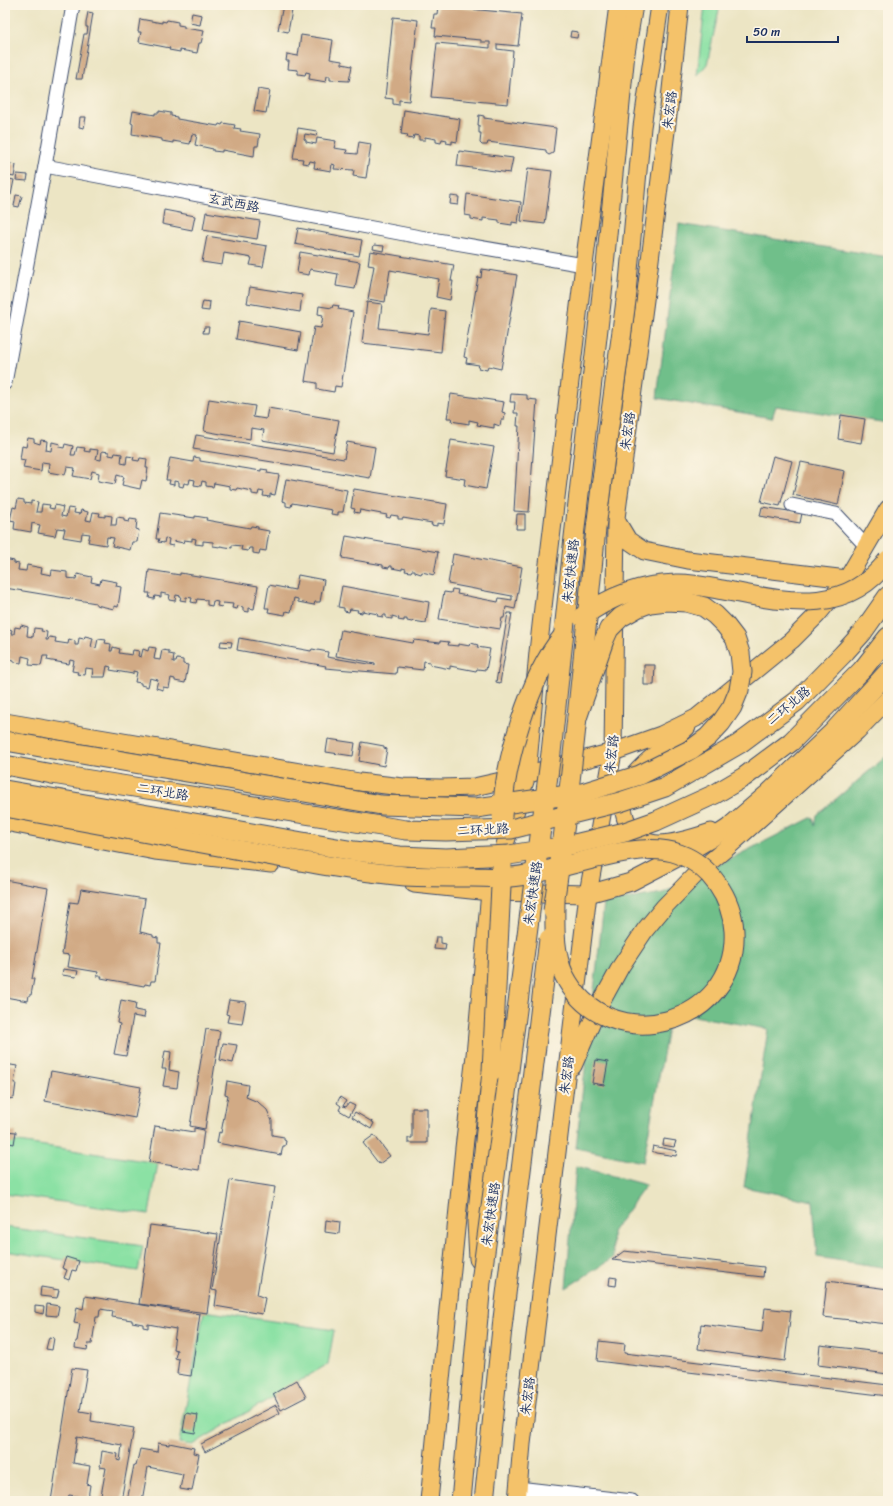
<svg xmlns="http://www.w3.org/2000/svg" width="893" height="1506" font-family="Sriracha,'LXGW WenKai TC',sans-serif">
	<style>
		.green { fill: #8be1a4; stroke: #538881 }
		.forest { fill: #70bf8a; stroke: #467774 }
		.building { fill: #d1aa85 }
		.lines { fill: none; stroke-linecap: round; stroke-linejoin: round }
		.minor-casing { stroke: #3a4a6d; stroke-width: 15 }
		.major-casing { stroke: #3a4a6d; stroke-width: 19 }
		.highway-casing { stroke: #3a4a6d; stroke-width: 21 }
		.minor { stroke: #fff; stroke-width: 13 }
		.major { stroke: #f4c26a; stroke-width: 17 }
		.highway { stroke: #f4c26a; stroke-width: 19 }
		.highway-bridge-casing { stroke: #3a4a6d; stroke-width: 21; stroke-linecap: butt }
		.highway-bridge { stroke: #f4c26a; stroke-width: 19 }
		.labels { text-anchor: middle; stroke-width: 4; stroke-linejoin: round; paint-order: stroke }
		.street-label { font-size: 13px; fill: #1b2f5e; stroke: #fcf5e5 }
	</style>
	<rect width="100%" height="100%" fill="#fcf5e5"/>
	<filter id="ink" filterUnits="userSpaceOnUse"><feTurbulence type="fractalNoise" baseFrequency=".025" numOctaves="2"/><feDisplacementMap in="SourceGraphic" scale="8" xChannelSelector="R" yChannelSelector="G"/><feConvolveMatrix kernelMatrix="1 2 1 2 8 2 1 2 1" color-interpolation-filters="sRGB"/></filter>
	<filter id="wash" filterUnits="userSpaceOnUse"><feTurbulence type="fractalNoise" baseFrequency=".012" numOctaves="4" result="noise"/><feDisplacementMap in="SourceGraphic" scale="16" xChannelSelector="R" yChannelSelector="G"/><feGaussianBlur stdDeviation="0.9" result="paint"/><feColorMatrix in="noise" values="0 0 0 0 0 0 0 0 0 0 0 0 0 0 0 0 0 1.4 0 .05"/><feComposite in="paint" operator="in"/></filter>
	<g filter="url(#wash)">
		<rect width="100%" height="100%" fill="#ece5c4"/>
		<g class="green">
			<path d="M705 5H720L707 64 697 76Z"/>
			<path d="M5 1140 158 1163 149 1214 5 1194Z"/>
			<path d="M5 1227 143 1246 138 1271 5 1251Z"/>
			<path d="M204 1311 334 1330 328 1364 192 1445 179 1443Z"/>
		</g>
		<g class="forest">
			<path d="M679 224 888 257V423L776 406 772 418 657 398Z"/>
			<path d="M888 755V1268L817 1257 813 1201 744 1187 768 1029 671 1012 643 1162 576 1148 604 903 663 893 813 817 815 826 817 815Z"/>
			<path d="M576 1166 646 1185 612 1232 613 1258 566 1288Z"/>
		</g>
		<g id="blocks">
			<g class="building">
				<path d="M283 5H293L288 32 278 30Z"/>
				<path d="M438 6 522 14 518 46 497 44V49L513 51 508 104 431 97 437 43 490 48V42H481V40L435 36 436 28H432L434 14H437Z"/>
				<path d="M88 12 93 13 82 79H76L84 34H87L88 27H86V23Z"/>
				<path d="M192 13 202 15 200 25 190 23Z"/>
				<path d="M393 17 418 20 409 101 399 100V105L393 104V99L385 98Z"/>
				<path d="M140 19 162 23V21L166 22 167 20 178 22V25L184 26V28L204 31 201 43H199L197 53 180 50V52L169 50 170 48 139 42 141 32H138Z"/>
				<path d="M571 31 578 32 577 38 570 37Z"/>
				<path d="M301 35 333 40 330 59 342 61V64L352 66 349 81 330 80V76H327L326 82 309 79 310 73 306 72 305 75 298 74V70L288 69 289 61H286L287 54 298 56Z"/>
				<path d="M258 89 270 91 266 113 254 111Z"/>
				<path d="M404 110 460 119 457 142 452 141V144L446 143 447 140 442 139 441 143 436 142V139L425 137V140H419V136L414 135 413 139 407 138 408 135 401 134Z"/>
				<path d="M133 111 155 115V113H159V111L171 113V116L177 117V119L218 126 219 124 222 125 223 123 235 125 234 128 241 129 240 131 260 134 258 146H255L254 156 222 150V152L213 151V149L195 145 197 135 192 134 190 144 173 141V143L162 141V139L132 134 133 124 131 123Z"/>
				<path d="M479 115 484 116V118L556 128 553 153 549 155 546 153V150L488 142 487 145H482L480 143 481 133H479V125H478Z"/>
				<path d="M80 117H86L84 128 79 127Z"/>
				<path d="M298 128 317 131 316 136 305 134 304 139 306 140V142L316 144 317 138 336 141 334 148 347 150 346 153 357 154 359 142 371 144 366 178 353 176 354 170 334 169 335 165 332 164 331 171 314 168 315 162 310 161 309 164 302 163 303 159 293 158Z"/>
				<path d="M459 151 513 158 510 173 457 166Z"/>
				<path d="M5 163 16 165 14 177 5 175Z"/>
				<path d="M528 168 552 171 545 224 521 221Z"/>
				<path d="M17 174 28 175 27 181 16 180Z"/>
				<path d="M5 178 14 180 11 195 5 194Z"/>
				<path d="M467 194 521 202 518 223 512 222V225L499 223V220L483 218V221L471 219V216L465 215Z"/>
				<path d="M16 195 22 196 19 207 14 206Z"/>
				<path d="M451 196 459 197 458 205 450 204Z"/>
				<path d="M5 198 10 199 9 204H5Z"/>
				<path d="M164 210 195 216 192 230 162 224Z"/>
				<path d="M206 212 260 221 257 239 203 230Z"/>
				<path d="M298 228 362 240 359 256 295 244Z"/>
				<path d="M207 236 267 246 263 267 250 265 252 258 224 253 222 265 202 262Z"/>
				<path d="M374 245 384 246 383 251 373 249Z"/>
				<path d="M370 251 454 265 451 281H453L450 300 436 297 439 279 390 270 385 302 368 299 374 266 368 265Z"/>
				<path d="M300 252 360 262 355 289 336 286 338 274 310 269 309 275 297 273Z"/>
				<path d="M482 269 517 275 501 369 488 366 487 370 478 368 479 365 466 363 467 358 464 357 478 277 481 278Z"/>
				<path d="M250 287 302 295 300 312 247 303Z"/>
				<path d="M203 301 210 302 209 311 201 310Z"/>
				<path d="M367 302 382 304 379 328 428 334 431 309 445 311 441 352 362 343Z"/>
				<path d="M333 305 339 306 338 309 353 312 341 387 335 386 334 392 317 389V383L305 381 314 327 321 328 323 315 318 314 319 306 332 308Z"/>
				<path d="M239 321 301 332 298 350 236 339Z"/>
				<path d="M204 327H209L208 333H203Z"/>
				<path d="M451 394 504 402 502 412 505 413 504 420H501L500 426 494 424V428L477 425 478 422 469 420V424L451 421 452 418H447Z"/>
				<path d="M511 394 527 395V399L537 400 529 512 514 511 519 426H517L518 413H514L515 402H510Z"/>
				<path d="M209 399 255 406 253 417 266 419 268 408 339 420 333 452 262 440 264 430 251 428 250 439 204 431Z"/>
				<path d="M841 415 865 419 861 443 838 439Z"/>
				<path d="M196 435 344 459 347 442 375 447 370 478 193 449Z"/>
				<path d="M28 438 34 439V442L40 444 41 440 47 441 46 450 51 451 52 442 60 444 59 447 64 448 65 444 73 446 71 455H75L77 447 85 448 84 451 90 452V449L98 450 96 459 101 460 102 451 109 452V455L114 456 115 453 122 454 121 463 126 464 127 456 134 457 133 460 139 461 140 458 147 459 146 468H148L146 481 142 480 140 489 122 485 124 477 117 475 115 484 98 481 99 473 92 471 90 479 73 476 75 468 67 467 65 475 48 472 49 463 42 462 41 471 23 468 25 460 20 459 22 446 26 447Z"/>
				<path d="M451 440 494 447 486 489 464 485 465 479 445 476Z"/>
				<path d="M773 456 792 461 780 506 761 502Z"/>
				<path d="M194 457 200 458V461L261 471V469L268 470 267 473 279 475 275 495 270 494V497L263 496 264 492 259 491 258 495 252 494V491L237 488 236 490 230 489V486L214 483 213 487 206 486V482L202 481 201 486 194 485 195 480 190 479 189 484 184 483 183 487 179 486V482L174 481V485L169 484 170 480H166L170 458 193 462Z"/>
				<path d="M801 462 845 471 838 505 793 495Z"/>
				<path d="M286 479 347 490 343 512H338V515L331 514 332 510 292 503 291 507 286 506V502L282 501Z"/>
				<path d="M354 489 447 504 444 524 437 523V526L431 525 432 523 403 518V519H398V516L391 515 390 518 386 517 387 515 360 510 359 513 354 512 355 509 351 508Z"/>
				<path d="M18 499 24 500V503L31 504V501L38 502 36 512H41L42 504 50 505 49 508 54 509 55 505 63 507 61 516 66 517 68 508 75 509 74 513 80 514 81 510 88 512 86 520 91 521 93 512 100 513 99 516 105 517V515L112 516 111 525H116L117 517 124 518V521L129 522 130 519 137 520 136 529 139 530 137 542H132L130 550 112 546 114 538 107 537 106 545 88 542 90 534 82 533 81 540 63 537 65 529 57 528 55 536 38 533 40 525 32 523 31 532 14 529 15 521 10 520 13 507 16 508Z"/>
				<path d="M762 507 802 513 800 523 760 516Z"/>
				<path d="M160 513 195 518V516L207 518 206 520 250 528 251 526 258 527V529L269 531 266 551 260 550 259 554 253 553V548H249L248 551 241 550 242 546 232 545V548L220 546V547L213 546V542L203 541V545L195 544 196 539 192 538V541L184 540 183 543 174 541 173 546 168 545 169 539 165 538 164 543 158 542 159 539H156Z"/>
				<path d="M517 514H525V529H516Z"/>
				<path d="M346 536 438 552 434 575 422 572 421 574 415 572V570H412L411 572 405 571 406 569 402 568V570L392 568V566H390L389 568 383 567V565L342 558Z"/>
				<path d="M453 554 522 567 515 609 506 607 504 618H502L500 629 439 619 444 592 451 593 452 589 458 590 457 594 498 602 499 598 512 600V596L448 584Z"/>
				<path d="M5 559 14 561V563L19 564 18 570 26 571 27 565 42 568 41 573 51 575 52 570 67 572V578L76 579 77 574 92 577 91 582 100 584 101 579 117 582 116 586 121 587 118 607 114 606V609L96 605V603L5 588Z"/>
				<path d="M149 570 180 575V573L258 586 254 609 249 608V612L243 611V607L238 606 237 609 232 608 233 604 223 603 222 607 217 606 218 602 213 601 212 606 207 605V600L197 599 196 603 191 602 192 598 186 597V601L180 600 181 596 176 595 175 601 169 600 170 595 161 593V597L155 596 154 599 149 598 150 593H146Z"/>
				<path d="M298 575 324 580 320 602H315L314 605 298 602V599L294 598 291 612 286 611 285 615 268 612 269 608H265L269 585 295 590Z"/>
				<path d="M342 586 429 602 426 623 413 621 412 622 407 621V619H404V621L398 620 399 618 392 616V619L386 618V615H383V617L377 616 378 614 362 611V613L357 612 358 610 350 609 349 612 344 611V608L338 607Z"/>
				<path d="M508 613H512L500 683 496 682Z"/>
				<path d="M21 625 28 627 27 636 33 637 34 628 42 629 41 631 47 632 46 640H48L49 637 56 638 55 642 68 644 69 639 75 641V645H78L79 638 84 639 85 636 93 638 91 647 96 648 98 639 106 640 105 643 111 644 110 651H112L113 647 120 649 119 653 132 655 133 650 139 651 138 656 141 657 143 649 148 651 149 647 156 648 154 659 160 660 162 650 169 651V654L174 655 173 662H176L177 659 183 660V664L188 665 185 683 175 681V679L171 678 169 688 163 687V690L156 688 158 680 150 678 148 687 141 685V683L135 682 137 672 133 671V674L110 670 111 667 107 666 105 677H92L93 669 86 668 85 675 77 674 78 672 72 671 74 661 70 660 69 664 47 660 48 656H43L41 666 29 665 30 658 22 656 21 663 14 662V660L8 659 10 649 5 648V628L12 630 11 634H14L15 627 20 628Z"/>
				<path d="M341 630 413 643 414 640 440 643V641L449 642 448 645 458 646V644L470 646 471 643 478 645 477 647 490 649 486 670 477 669 476 671 450 666V669L430 665V662L424 661 423 670 397 667 396 674 325 668 326 666 237 650 239 638 311 651 312 649 328 652 327 657 375 665V663L336 656Z"/>
				<path d="M221 641 232 642 231 647 220 646Z"/>
				<path d="M644 665H655L654 685H644Z"/>
				<path d="M328 739 355 743 353 756 326 752Z"/>
				<path d="M362 742 384 746V748L387 749 384 766 359 761Z"/>
				<path d="M5 880 48 888 32 979H34L31 995H29L28 1001 5 997Z"/>
				<path d="M81 889 145 899 140 932 153 935V937L158 938V943H161L155 981H151L150 985 145 984 144 986 101 978 102 976H97L98 972 68 967 70 955 62 954 70 902 78 903Z"/>
				<path d="M436 937H441V943L446 944 445 950 434 949Z"/>
				<path d="M63 969 78 971 76 977 62 975Z"/>
				<path d="M121 1000 136 1003 135 1010 145 1012 144 1018 133 1016 126 1056 114 1054 120 1024 117 1023Z"/>
				<path d="M229 1000 246 1002 242 1024 227 1022 229 1015 226 1014Z"/>
				<path d="M206 1029 220 1031 205 1129 190 1126Z"/>
				<path d="M223 1043 237 1045 233 1063 220 1060Z"/>
				<path d="M165 1051 171 1052 169 1070 179 1072 177 1088 163 1086 166 1069H162Z"/>
				<path d="M596 1060 608 1062 604 1085 592 1083Z"/>
				<path d="M5 1064 17 1066 14 1083H16L14 1098 8 1099 7 1109H5Z"/>
				<path d="M51 1071 141 1087 135 1118 45 1101Z"/>
				<path d="M227 1081 248 1085 246 1097 258 1102 267 1110 272 1121V1135L284 1137V1140L286 1141 285 1146H283L281 1155 217 1143 219 1132 221 1133 228 1095 225 1094Z"/>
				<path d="M340 1097 346 1101 343 1106 346 1107 349 1103 355 1106 349 1116 339 1110 341 1106 337 1103Z"/>
				<path d="M412 1108H427V1143H408V1138H412Z"/>
				<path d="M355 1112 374 1123 371 1129 352 1117Z"/>
				<path d="M155 1126 194 1132V1128L204 1130 199 1170 149 1162Z"/>
				<path d="M5 1131 16 1132 14 1144 5 1142Z"/>
				<path d="M374 1135 390 1156 379 1164 363 1143Z"/>
				<path d="M664 1139 676 1141 674 1147 663 1145Z"/>
				<path d="M653 1146 677 1151 676 1156 656 1153 652 1151Z"/>
				<path d="M230 1180 275 1187 257 1295 265 1298 262 1314 215 1306 217 1291 212 1290Z"/>
				<path d="M326 1220 340 1222 339 1234 325 1232Z"/>
				<path d="M150 1225 218 1234 207 1313 139 1304Z"/>
				<path d="M624 1251 764 1267 763 1277 612 1260Z"/>
				<path d="M66 1257 79 1261 76 1271 72 1270 69 1280 64 1278 67 1270 62 1268Z"/>
				<path d="M610 1277 617 1278 616 1286 609 1285Z"/>
				<path d="M827 1281 888 1289V1324L823 1317Z"/>
				<path d="M41 1287 59 1290 57 1298 40 1296Z"/>
				<path d="M85 1296 200 1314 191 1376 177 1374 179 1359 175 1358 177 1350 173 1349 176 1329 148 1324V1328L143 1327V1324L132 1322V1320L112 1317 113 1311 100 1309 99 1317H96L92 1344H88L87 1350 75 1348 76 1341H77L80 1324 74 1323 77 1307 83 1309Z"/>
				<path d="M47 1304 59 1306 57 1316 46 1315Z"/>
				<path d="M35 1306 44 1307 43 1314 35 1312Z"/>
				<path d="M765 1308 791 1311 785 1361 698 1349 701 1324 762 1332Z"/>
				<path d="M49 1337 54 1338 52 1350 46 1349Z"/>
				<path d="M599 1341 625 1344 624 1353 888 1385V1396L597 1361Z"/>
				<path d="M820 1345 888 1353V1374L818 1365Z"/>
				<path d="M72 1368 87 1370 80 1411 92 1413 91 1421 134 1428 121 1501H100L106 1468 100 1467 102 1451 118 1454 117 1460 120 1461 122 1445 77 1437 73 1463 90 1466 87 1484 90 1485 88 1498 69 1495 67 1501H51Z"/>
				<path d="M297 1380 306 1397 281 1410 273 1394Z"/>
				<path d="M276 1405 280 1413 205 1452 201 1444Z"/>
				<path d="M186 1413 198 1415 195 1433 183 1431Z"/>
				<path d="M158 1443 169 1445V1443L194 1448 193 1453 199 1454 192 1491 180 1489 183 1474 148 1467 142 1501H127L134 1465 136 1466 140 1449 157 1452Z"/>
			</g>
		</g>
	</g>
	<g filter="url(#ink)">
		<use href="#blocks" fill-opacity="0" stroke="#3a4a6d" stroke-width="1"/>
		<g class="lines">
			<g class="minor-casing">
				<g id="minor">
					<path d="M73 5 45 166 420 237 584 265"/>
					<path d="M5 383 45 166"/>
					<path d="M792 505 836 514 867 547"/>
					<path d="M518 1488 632 1501"/>
				</g>
			</g>
			<g class="major-casing">
				<g id="major">
					<path d="M603 285 626 53 634 5"/>
					<path d="M627 293 642 127 660 5"/>
					<path d="M616 520 628 540 644 551 688 560 847 579"/>
					<path d="M5 722 359 782 403 787 441 788 474 787 501 781 613 752 661 735 696 718 792 640 817 615 847 579 888 509"/>
					<path d="M687 727C671 743 640 764 629 782 616 804 625 836 651 843 666 847 696 837 711 832"/>
					<path d="M5 822 155 851 271 864"/>
					<path d="M414 884 490 892 588 894 631 882 685 854 709 840 732 825"/>
					<path d="M573 1066 598 1008 621 966 645 930 664 907 700 870 728 847 857 731 888 699"/>
					<path d="M429 1501 464 1148 475 1055 490 892 527 775 538 652 547 572 584 265 618 5"/>
					<path d="M517 1501 522 1444 588 894 613 752 616 518 645 300 670 99 680 5"/>
				</g>
			</g>
			<g class="highway-casing">
				<g id="highway">
					<path d="M844 653 862 633 888 596"/>
					<path d="M863 669 888 637"/>
					<path d="M5 741 23 744"/>
					<path d="M5 765 52 774"/>
					<path d="M732 825 767 795 833 732 888 672"/>
					<path d="M479 1259 477 1221 492 1071"/>
					<path d="M461 1501 478 1317"/>
					<path d="M484 1501 503 1319"/>
				</g>
			</g>
			<use href="#minor" class="minor"/>
			<use href="#major" class="major"/>
			<use href="#highway" class="highway"/>
			<g class="highway-bridge-casing">
				<g id="highway-bridge">
					<path d="M582 617C609 597 641 585 675 584 691 583 707 587 723 590 783 601 845 618 888 560"/>
					<path d="M23 744 381 805 476 808 582 793 640 775 692 749 708 737 721 723 732 707 739 690 742 672 740 653 735 638 725 625 715 615 704 607 686 602 667 601 650 603 637 608 621 617 609 629 604 640 577 718"/>
					<path d="M52 774 406 830 446 831 511 829 620 802 665 787 739 744 797 701 844 653"/>
					<path d="M5 790 354 851 400 856 446 858 509 855 566 846 625 832 656 821 715 794 744 777 791 742 863 669"/>
					<path d="M5 807C83 821 162 836 240 850 294 860 349 871 405 876 427 877 449 877 471 877 484 877 497 878 510 877 559 874 634 837 679 854 710 865 732 898 734 931 739 1026 607 1061 564 975 553 952 555 924 555 899"/>
					<path d="M502 817C504 764 529 677 563 636"/>
					<path d="M553 911C572 784 583 656 596 529 605 450 617 371 627 293"/>
					<path d="M492 1071 502 865"/>
					<path d="M478 1317 481 1282 551 753 574 537 603 285"/>
					<path d="M503 1319 549 939"/>
				</g>
			</g>
			<use href="#highway-bridge" class="highway-bridge"/>
		</g>
	</g>
	<g class="labels">
		<g class="street-label">
			<text transform="translate(669 110) rotate(-83)" y="5">朱宏路</text>
			<text transform="translate(234 202) rotate(11)" y="5">玄武西路</text>
			<text transform="translate(627 431) rotate(-82)" y="5">朱宏路</text>
			<text transform="translate(570 571) rotate(-84)" y="5">朱宏快速路</text>
			<text transform="translate(788 705) rotate(-40)" y="5">二环北路</text>
			<text transform="translate(611 754) rotate(-84)" y="5">朱宏路</text>
			<text transform="translate(163 791) rotate(9)" y="5">二环北路</text>
			<text transform="translate(483 829) rotate(-3)" y="5">二环北路</text>
			<text transform="translate(532 893) rotate(-82)" y="5">朱宏快速路</text>
			<text transform="translate(566 1075) rotate(-83)" y="5">朱宏路</text>
			<text transform="translate(490 1214) rotate(-82)" y="5">朱宏快速路</text>
			<text transform="translate(527 1396) rotate(-83)" y="5">朱宏路</text>
		</g>
	</g>
	<rect width="893" height="1506" fill="none" stroke="#fcf5e5" stroke-width="20"/>
	<path d="M747 36v6h91v-6" fill="none" stroke="#1b2f5e" stroke-width="2"/>
	<text x="753" y="36" font-size="12" fill="#1b2f5e" stroke="#fcf5e5" stroke-width="3" paint-order="stroke">50 m</text>
</svg>
